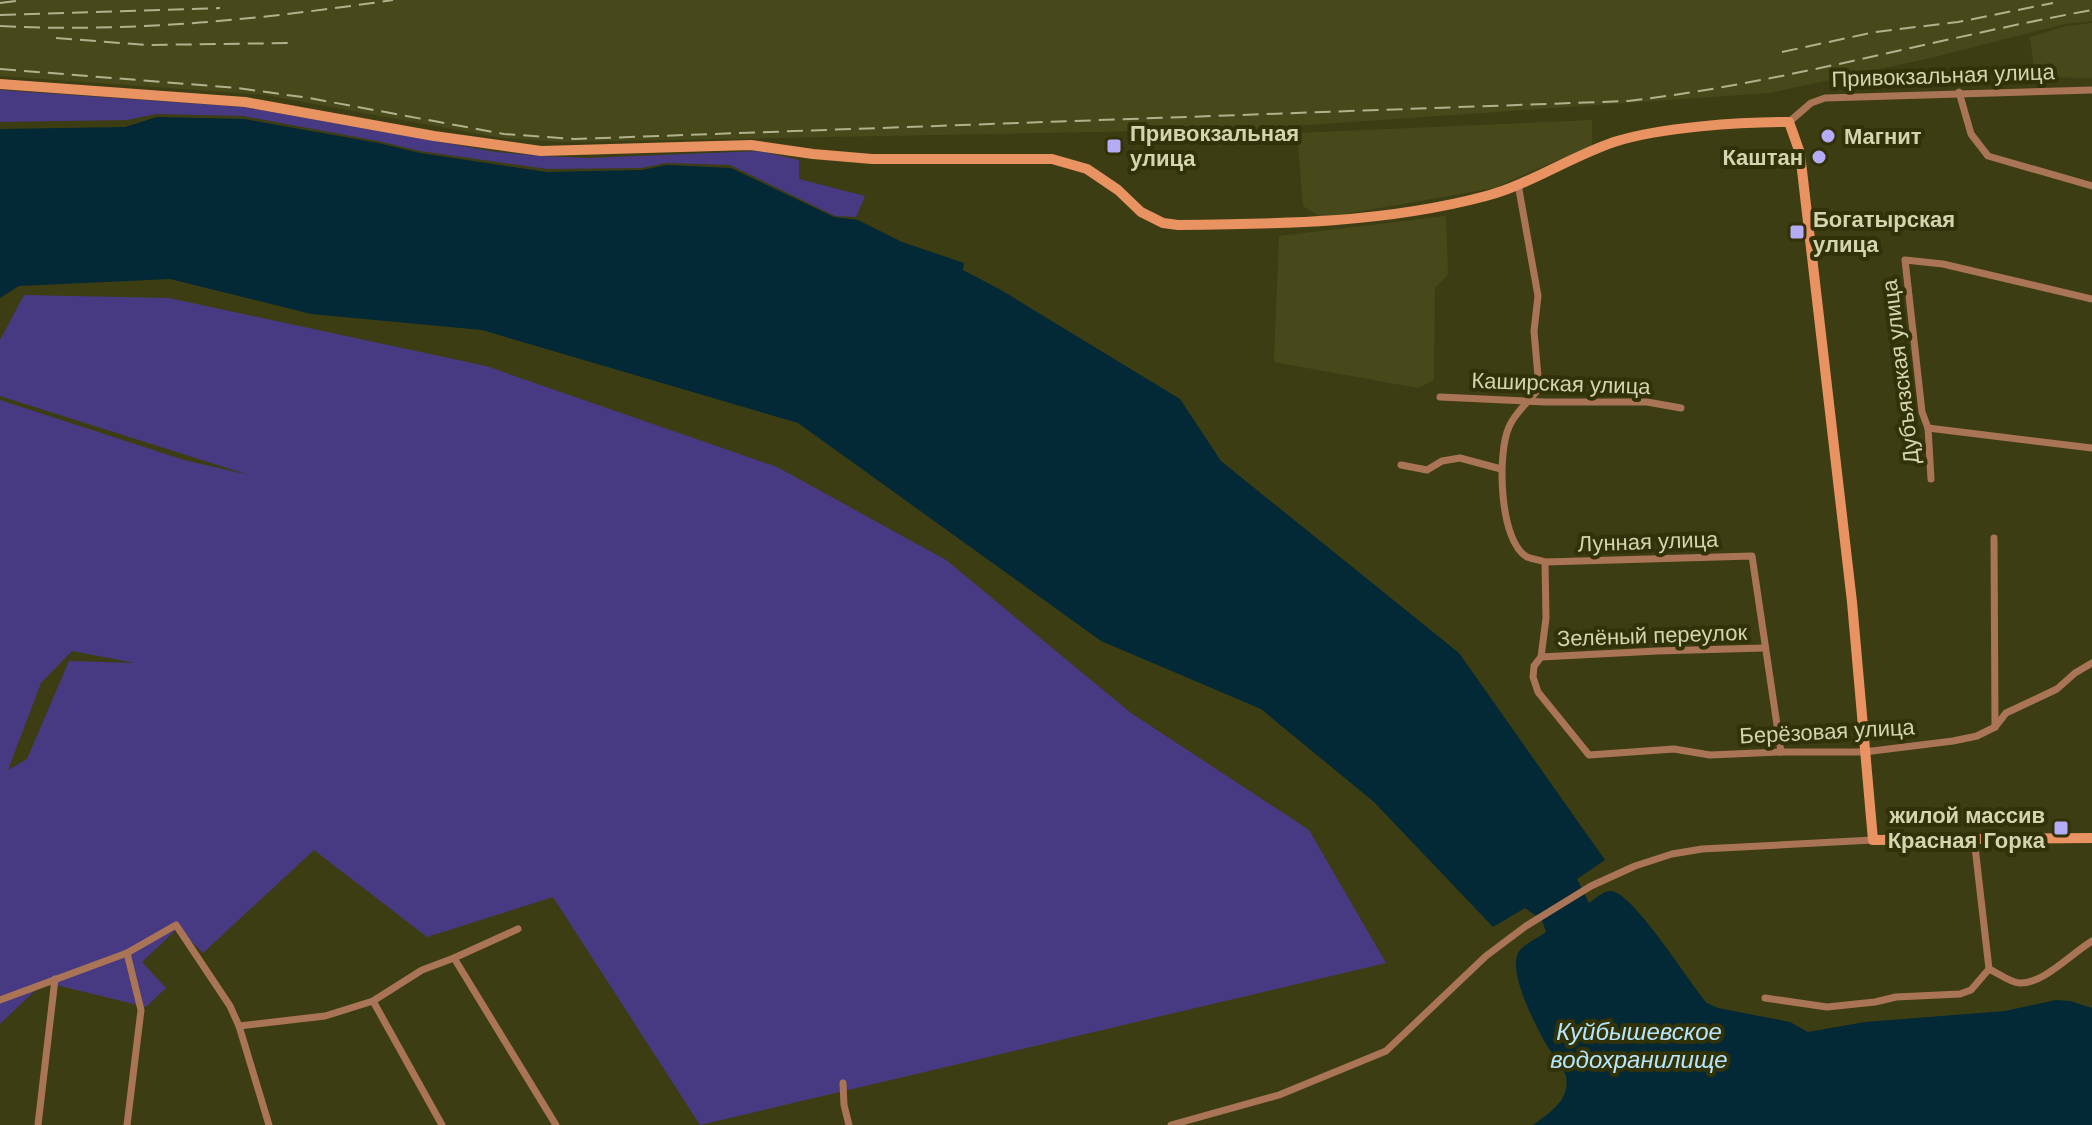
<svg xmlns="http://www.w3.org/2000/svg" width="2092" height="1125" font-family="Arial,sans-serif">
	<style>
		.built { fill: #48491b }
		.green { fill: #483983; fill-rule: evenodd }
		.water { fill: #032836 }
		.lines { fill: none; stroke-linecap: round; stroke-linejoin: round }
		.minor { stroke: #aa7456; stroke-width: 7 }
		.secondary { stroke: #e99262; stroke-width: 10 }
		.rail { stroke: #b1b28d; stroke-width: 2; stroke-dasharray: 16 8; stroke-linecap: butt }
		.poi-dot { fill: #b5acf8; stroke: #323208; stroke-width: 3 }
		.labels { text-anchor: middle; stroke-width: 8; stroke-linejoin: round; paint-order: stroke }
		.street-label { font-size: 22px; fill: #d3d5b0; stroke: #323208 }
		.poi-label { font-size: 22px; font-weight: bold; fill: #d3d5b0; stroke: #323208; text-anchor: start }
		.water-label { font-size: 24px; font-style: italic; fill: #b6e6fe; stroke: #323208 }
	</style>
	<rect width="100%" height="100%" fill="#3d3d14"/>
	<g class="built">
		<path d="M0 0H2092V21L2065 24 1930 58 1770 93 1250 129 561 142 501 138 265 95 0 76Z"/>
		<path d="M2092 23V78L2035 77 2030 37 2066 26Z"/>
		<path d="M1592 120V145L1494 188 1322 218 1303 206 1297 133Z"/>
		<path d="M1446 216 1448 275 1435 288 1434 380 1418 388 1274 362 1279 236Z"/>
	</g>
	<g class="green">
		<path d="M0 90 244 107 496 152 540 156 588 158 759 151 799 160V179L865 196 856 217 835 216 730 165 666 163 641 168 548 169 420 151 378 141 243 116 156 114 127 120 0 122Z"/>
		<path d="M24 295 169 298 486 366 777 467 946 560 1131 713 1309 830 1386 963 700 1125 553 897 427 937 314 850 203 953 178 928 142 962 166 988 146 1007 44 982 0 1024V400L184 460 249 475 0 396V340ZM72 651 135 663 69 661 27 759 8 770 41 683Z"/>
	</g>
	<path class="water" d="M157 117 244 119 378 143 420 153 547 172 642 170 667 165 731 168 834 217 858 220 902 242 964 263 963 270 1001 290 1180 399 1221 461 1459 653 1605 860 1577 879 1589 903C1595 899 1603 891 1610 891 1632 890 1690 984 1707 1003L1718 1008 1790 1022 1808 1032 1865 1022 2005 1011 2056 1000 2070 1001 2092 1008V1125H1533C1545 1116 1558 1108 1564 1095 1567 1089 1567 1081 1566 1076 1562 1065 1552 1054 1546 1044 1536 1026 1505 968 1520 950 1526 943 1538 938 1546 932L1542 920 1525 908 1493 927 1374 802 1261 709 1101 641 798 423 482 330 311 314 170 279 19 286 0 298V129L125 127Z"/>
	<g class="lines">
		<g class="minor">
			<path d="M1959 92 1971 134 1988 156 2092 186"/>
			<path d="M1789 122 1811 103 1825 98 2092 90"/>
			<path d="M1518 184 1538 296 1534 331 1539 388C1530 401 1515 412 1509 427 1497 453 1499 541 1527 557 1532 559 1539 560 1545 562L1546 618 1541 657 1534 666 1533 677 1538 692 1589 755 1674 749 1710 755 1781 752H1864L1953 741 1977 736 1995 727 2006 713 2057 689 2075 673 2092 663"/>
			<path d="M1440 397 1545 402H1647L1681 408"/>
			<path d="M1928 428 2092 448"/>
			<path d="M1401 465 1427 470 1442 461 1460 458 1501 469"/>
			<path d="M1931 479 1928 428 1922 412 1905 260 1943 264 2092 299"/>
			<path d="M1994 538 1995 727"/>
			<path d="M1545 562 1752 556 1781 752"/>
			<path d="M1541 657 1657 651 1764 648"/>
			<path d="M1974 838 1989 969"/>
			<path d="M127 953 141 1010 127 1125"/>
			<path d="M454 958 556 1125"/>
			<path d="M1765 998 1827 1007 1875 1002 1896 997 1960 994 1971 990 1989 969C1998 973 2009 982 2019 983 2042 985 2072 953 2092 941"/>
			<path d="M0 1000 127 953 176 925 230 1006 239 1026 269 1125"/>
			<path d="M373 1001 442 1125"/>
			<path d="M239 1026 325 1016 373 1001 422 970 454 958 518 929"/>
			<path d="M843 1083 844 1105 849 1125"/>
			<path d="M38 1125 55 979"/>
			<path d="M1171 1125 1279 1095 1386 1051 1486 956 1526 926 1591 886 1635 866 1672 854 1702 849 1873 840"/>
		</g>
		<path class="secondary" d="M0 84 245 102 434 136 541 151 751 145 813 154 872 159H1052L1087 169 1118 190 1141 212 1163 223 1178 225C1281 224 1385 223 1486 196 1530 184 1570 157 1614 142 1661 127 1740 122 1789 122L1800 153 1852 602 1873 840 2092 838"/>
		<g class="rail">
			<path d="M0 3 24 0"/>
			<path d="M0 15 220 8"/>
			<path d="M0 26C132 33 263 19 393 0"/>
			<path d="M56 38 147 45 292 43"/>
			<path d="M1782 52 1875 32 1958 22 2053 3"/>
			<path d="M0 69 237 88 309 98 504 134 575 139 1628 101C1784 83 1937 38 2092 10"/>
		</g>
	</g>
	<g class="poi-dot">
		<circle cx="1828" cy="136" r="8"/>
		<rect x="1106" y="138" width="16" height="16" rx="4"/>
		<circle cx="1819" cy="157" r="8"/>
		<rect x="1789" y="224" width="16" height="16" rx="4"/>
		<rect x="2053" y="820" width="16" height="16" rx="4"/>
	</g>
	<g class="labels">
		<g class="street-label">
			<text transform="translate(1943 75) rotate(-2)" y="8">Привокзальная улица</text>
			<text transform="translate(1900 372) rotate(-97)" y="8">Дубъязская улица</text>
			<text transform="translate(1561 383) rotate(2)" y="8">Каширская улица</text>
			<text transform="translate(1648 541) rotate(-2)" y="8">Лунная улица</text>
			<text transform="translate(1652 635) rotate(-2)" y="8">Зелёный переулок</text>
			<text transform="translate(1827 731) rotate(-3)" y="8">Берёзовая улица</text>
		</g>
		<g class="poi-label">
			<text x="1130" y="141">Привокзальная<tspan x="1130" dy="25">улица</tspan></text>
			<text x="1844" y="144">Магнит</text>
			<text x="1803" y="165" text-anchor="end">Каштан</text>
			<text x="1813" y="227">Богатырская<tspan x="1813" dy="25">улица</tspan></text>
			<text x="2045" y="823" text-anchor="end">жилой массив<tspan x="2045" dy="25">Красная Горка</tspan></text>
		</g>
		<g class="water-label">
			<text x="1639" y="1040">Куйбышевское<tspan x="1639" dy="28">водохранилище</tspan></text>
		</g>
	</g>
</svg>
